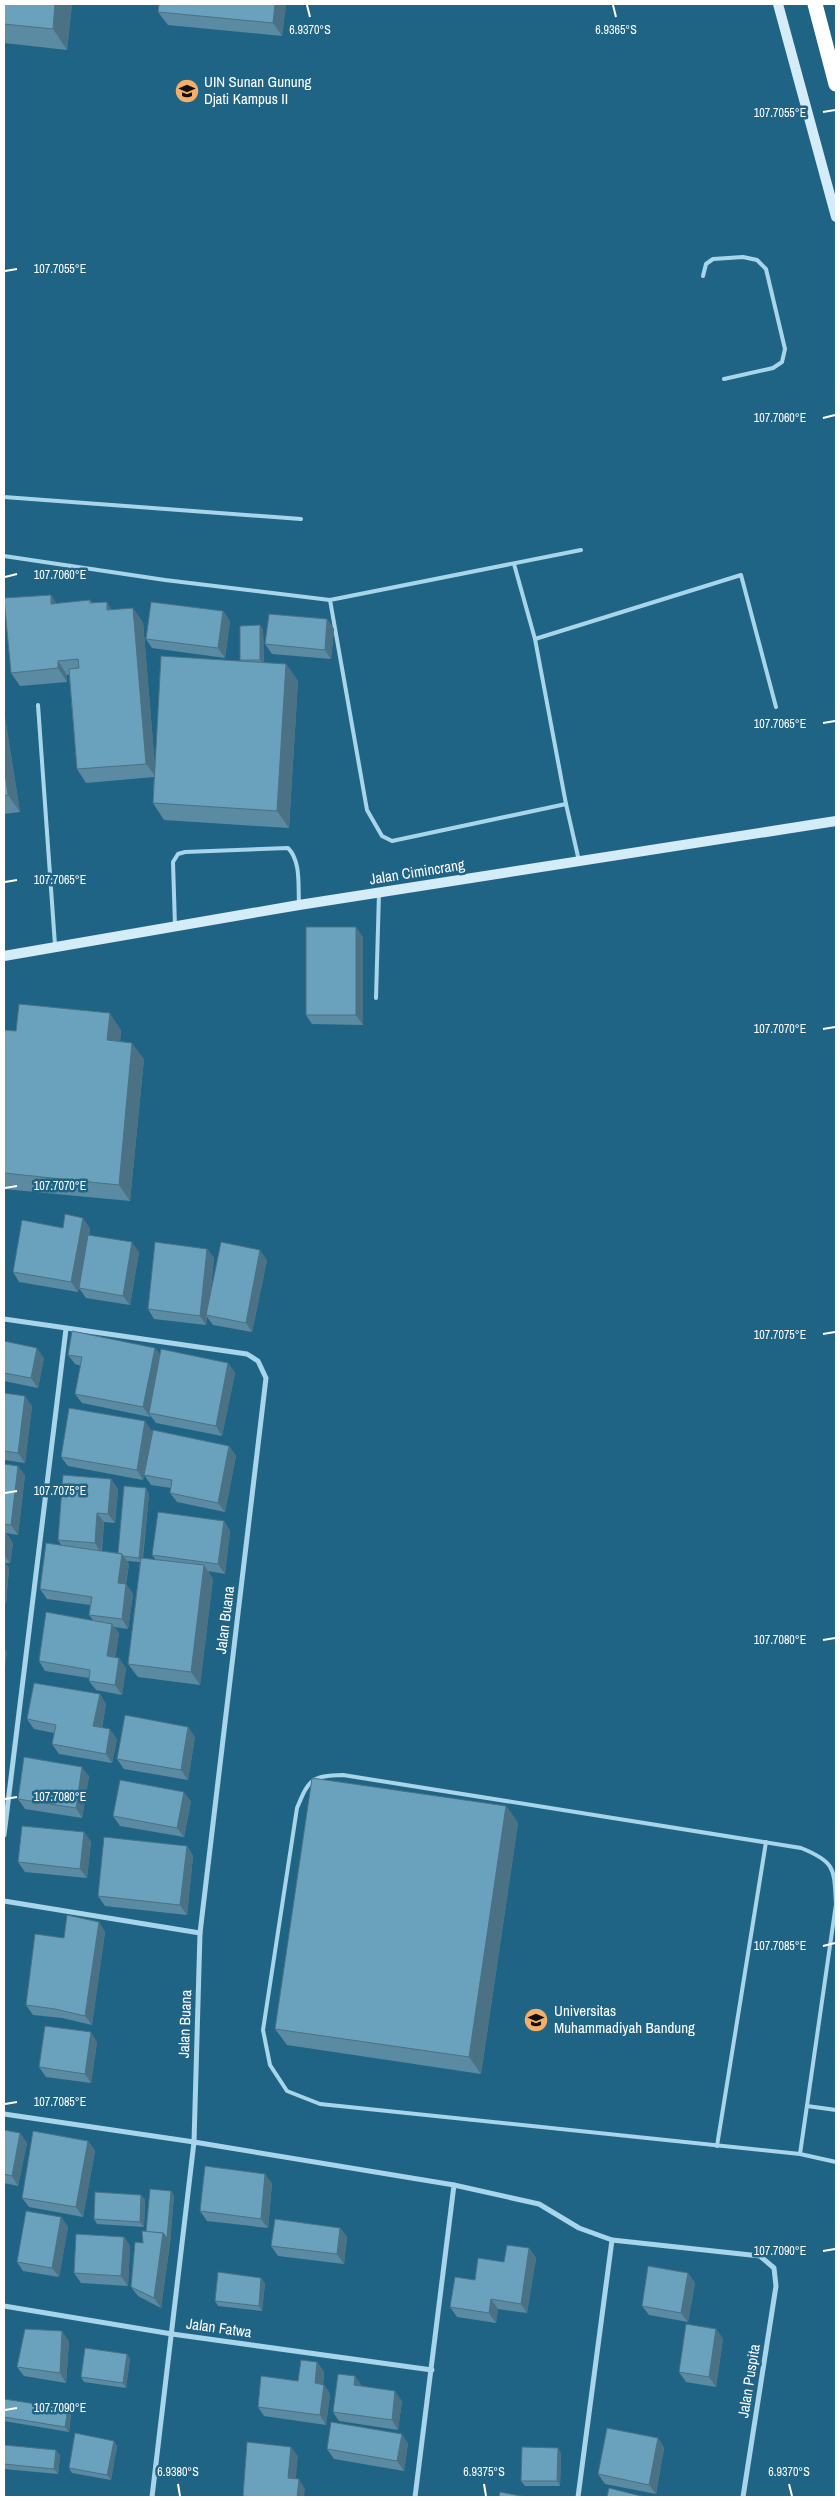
<svg xmlns="http://www.w3.org/2000/svg" width="840" height="2501" font-family="'Archivo Narrow',sans-serif">
	<style>
		.lines { fill: none; stroke-linecap: round; stroke-linejoin: round }
		.lane { stroke: #a9d5ea; stroke-width: 4 }
		.street { stroke: #a9d5ea; stroke-width: 5 }
		.secondary { stroke: #d4ebf8; stroke-width: 10 }
		.highway { stroke: #fff; stroke-width: 15 }
		.wall { fill: #5b8aa3 }
		.shaded-wall { fill: #4a7184 }
		.building { fill: #6aa1bd; stroke: #4a7184 }
		.ticks { fill: none; stroke: #fff; stroke-width: 2 }
		.labels { text-anchor: middle; stroke-width: 5; stroke-linejoin: round; paint-order: stroke }
		.poi-label { font-size: 15px; fill: #fff; stroke: #206485; text-anchor: start }
		.street-label { font-size: 15px; fill: #fff; stroke: #206485 }
		.ticks-label { font-size: 12px; text-anchor: middle; fill: #fff; stroke: #206485; stroke-width: 5; stroke-linejoin: round; paint-order: stroke }
	</style>
	<rect width="100%" height="100%" fill="#206485"/>
	<g class="lines">
		<g class="lane">
			<path d="M703 276 706 264 713 259 743 257 757 260 766 269 785 349 782 362 773 368 724 379"/>
			<path d="M4 497 301 519"/>
			<path d="M581 550 330 600 367 810 382 836 392 841 566 804 535 639 741 575 776 707"/>
			<path d="M4 556 165 580 330 600"/>
			<path d="M514 564 535 639"/>
			<path d="M38 705 55 945"/>
			<path d="M566 804 579 861"/>
			<path d="M175 926 173 862 178 854 185 852 288 848C301 861 298 885 299 903"/>
			<path d="M376 998 379 893"/>
			<path d="M807 2106 836 2110"/>
			<path d="M717 2146 766 1842"/>
			<path d="M800 2154 836 1904C834 1869 836 1862 801 1848L343 1775C311 1776 309 1779 297 1808L263 2030 270 2065 287 2091 320 2104 800 2154 836 2162"/>
		</g>
		<g class="street">
			<path d="M4 1319 247 1354 258 1361 266 1378 200 1933 194 2142 4 2114"/>
			<path d="M4 1835 66 1329"/>
			<path d="M4 1901 200 1933"/>
			<path d="M612 2240 760 2256 774 2268 776 2286 743 2497"/>
			<path d="M4 2306 172 2334 432 2370"/>
			<path d="M152 2497 194 2142 454 2185 539 2204 579 2228 612 2240 578 2497"/>
			<path d="M415 2497 454 2185"/>
		</g>
		<g class="secondary">
			<path d="M778 4 836 217"/>
			<path d="M4 956 299 905 836 821"/>
		</g>
		<path class="highway" d="M815 4 836 84"/>
	</g>
	<g class="wall">
		<path d="M4 4H72L67 50 4 43Z"/>
		<path d="M286 4 282 36 168 25 158 12Z"/>
		<path d="M90 600 92 603 112 610 143 622 155 768 241 662 240 660 260 625 263 630 264 663 286 664 298 681 289 828 164 820 153 803 154 777 86 783 77 769 69 675H67V682L20 686 11 673 57 603Z"/>
		<path d="M223 611 230 621 225 658 152 648 146 639Z"/>
		<path d="M327 619 334 629 331 659 272 654 265 644Z"/>
		<path d="M4 711 20 812 4 814Z"/>
		<path d="M363 937V1025L312 1024 306 1015Z"/>
		<path d="M4 1030 16 1031 121 1030 120 1041 144 1059 130 1201 4 1189Z"/>
		<path d="M90 1228 89 1235 139 1252 130 1305 86 1298 79 1288 82 1274 78 1292 19 1282 13 1272Z"/>
		<path d="M207 1249 214 1258 210 1298 267 1260 252 1332 213 1325 207 1317 206 1325 154 1319 148 1309Z"/>
		<path d="M4 1341 44 1358 38 1388 4 1381Z"/>
		<path d="M155 1348 160 1355 228 1363 235 1373 222 1436 156 1423 150 1415V1417L82 1403 75 1394 81 1366 75 1364 68 1355Z"/>
		<path d="M4 1393 32 1406 25 1463 4 1460Z"/>
		<path d="M152 1431 145 1473 229 1446 236 1456 225 1512 177 1502 170 1493 171 1488 151 1485 144 1475 143 1480 68 1466 61 1457Z"/>
		<path d="M4 1464 25 1475 18 1535 6 1533 13 1543 10 1563H5L9 1568 6 1603H4Z"/>
		<path d="M111 1479 118 1489 115 1523 104 1522 102 1551 118 1553 146 1488 149 1494 143 1558 156 1560 152 1555 224 1521 230 1531 225 1574 208 1571 213 1579 200 1685 138 1677 128 1664 140 1562 127 1561 129 1564 126 1584 133 1594 128 1629 114 1627 119 1633 115 1658 126 1668 122 1695 96 1690 89 1681V1678L45 1671 39 1661 93 1620 89 1615 90 1605 47 1599 40 1589 62 1546 58 1540Z"/>
		<path d="M100 1694 106 1704 102 1728 117 1739 112 1763 59 1754 52 1744 54 1733 34 1729 27 1719Z"/>
		<path d="M188 1727 195 1737 188 1780 124 1769 117 1759Z"/>
		<path d="M89 1776 82 1818 25 1809 18 1799Z"/>
		<path d="M191 1801 184 1837 120 1826 113 1816Z"/>
		<path d="M506 1806 518 1823 481 2074 287 2045 275 2029Z"/>
		<path d="M84 1832 91 1842 87 1878 25 1872 18 1862Z"/>
		<path d="M187 1846 193 1856 187 1915 105 1906 98 1896Z"/>
		<path d="M99 1922 105 1932 92 2025 62 2018 33 2015 26 2005 64 1938Z"/>
		<path d="M97 2042 91 2083 46 2077 39 2067Z"/>
		<path d="M4 2130 20 2133 27 2143 18 2186 4 2183Z"/>
		<path d="M88 2141 95 2151 83 2217 29 2207 22 2198Z"/>
		<path d="M272 2183 268 2228 207 2221 200 2211Z"/>
		<path d="M171 2191 174 2196 170 2243 161 2308 138 2296 131 2287 146 2232Z"/>
		<path d="M141 2195 145 2200 144 2227 97 2224 94 2219Z"/>
		<path d="M61 2217 68 2227 59 2277 23 2271 17 2262Z"/>
		<path d="M340 2228 347 2237 344 2264 278 2256 271 2246Z"/>
		<path d="M124 2237 130 2246 128 2286 81 2283 74 2273Z"/>
		<path d="M529 2248 536 2258 527 2313 498 2309 496 2323 457 2317 450 2307 475 2280 504 2262Z"/>
		<path d="M688 2273 695 2283 688 2322 649 2315 642 2306Z"/>
		<path d="M265 2283 262 2311 218 2306 215 2301Z"/>
		<path d="M723 2338 716 2387 686 2382 679 2372Z"/>
		<path d="M69 2341 66 2383 24 2376 17 2367Z"/>
		<path d="M127 2354 130 2359 126 2388 84 2382 81 2377Z"/>
		<path d="M317 2362 324 2372 323 2385H324L330 2394 326 2425 264 2416 258 2407 298 2381Z"/>
		<path d="M362 2386 402 2401 398 2430 339 2421 333 2412Z"/>
		<path d="M4 2399 71 2414 69 2432 4 2421Z"/>
		<path d="M658 2438 664 2448 656 2494 605 2484 598 2474Z"/>
		<path d="M114 2441 117 2446 111 2480 72 2473 69 2468Z"/>
		<path d="M408 2443 404 2471 334 2459 327 2449Z"/>
		<path d="M4 2445 60 2455 58 2474 4 2469Z"/>
		<path d="M561 2453 560 2486H525L521 2481Z"/>
	</g>
	<g class="shaded-wall">
		<path d="M55 4H72L67 50 53 29Z"/>
		<path d="M275 4H286L282 36 273 23Z"/>
		<path d="M51 595 60 608 51 604Z"/>
		<path d="M107 602 116 616 107 610Z"/>
		<path d="M133 608 143 622 156 777 146 764Z"/>
		<path d="M223 611 230 621 225 658 218 648Z"/>
		<path d="M327 619 334 629 331 659 325 650Z"/>
		<path d="M260 625 263 630 264 665 260 660Z"/>
		<path d="M58 661 67 675V682L58 668Z"/>
		<path d="M286 664 298 681 289 828 277 811Z"/>
		<path d="M4 711 20 812 8 795 4 766Z"/>
		<path d="M356 927 363 937V1025L356 1015Z"/>
		<path d="M110 1013 121 1030 119 1057 107 1040Z"/>
		<path d="M132 1043 144 1059 130 1201 119 1185Z"/>
		<path d="M83 1218 90 1228 78 1292 71 1282Z"/>
		<path d="M132 1242 139 1252 130 1305 123 1296Z"/>
		<path d="M207 1249 214 1258 208 1315H206L207 1317 206 1325 200 1316Z"/>
		<path d="M260 1250 267 1260 252 1332 246 1323Z"/>
		<path d="M37 1348 44 1358 38 1388 31 1378Z"/>
		<path d="M155 1348 162 1357 149 1413 150 1415V1417L143 1407Z"/>
		<path d="M228 1363 235 1373 222 1436 216 1426Z"/>
		<path d="M25 1396 32 1406 25 1463 18 1453Z"/>
		<path d="M145 1421 152 1431 143 1480 137 1470Z"/>
		<path d="M229 1446 236 1456 225 1512 218 1503Z"/>
		<path d="M18 1466 25 1475 18 1535 11 1525Z"/>
		<path d="M111 1479 118 1489 115 1523 108 1514Z"/>
		<path d="M146 1488 149 1494 142 1563 139 1558Z"/>
		<path d="M97 1513 104 1522 101 1553 95 1543Z"/>
		<path d="M224 1521 230 1531 225 1574 218 1564Z"/>
		<path d="M6 1533 13 1543 10 1563 4 1555Z"/>
		<path d="M122 1554 129 1564 124 1592 118 1583Z"/>
		<path d="M4 1560 9 1568 6 1603 4 1600Z"/>
		<path d="M204 1565 213 1579 200 1685 191 1672Z"/>
		<path d="M126 1584 133 1594 128 1629 122 1619Z"/>
		<path d="M112 1624 119 1633 114 1666 107 1656Z"/>
		<path d="M4 1647 7 1652 4 1677Z"/>
		<path d="M119 1658 126 1668 122 1695 115 1685Z"/>
		<path d="M100 1694 106 1704 100 1736 93 1726Z"/>
		<path d="M188 1727 195 1737 188 1780 181 1770Z"/>
		<path d="M110 1729 117 1739 112 1763 106 1754Z"/>
		<path d="M82 1767 89 1776 82 1818 76 1808Z"/>
		<path d="M184 1792 191 1801 184 1837 177 1828Z"/>
		<path d="M506 1806 518 1823 481 2074 469 2057Z"/>
		<path d="M84 1832 91 1842 87 1878 80 1869Z"/>
		<path d="M187 1846 193 1856 187 1915 180 1905Z"/>
		<path d="M99 1922 105 1932 92 2025 85 2016Z"/>
		<path d="M91 2032 97 2042 91 2083 85 2074Z"/>
		<path d="M20 2133 27 2143 18 2186 12 2176Z"/>
		<path d="M88 2141 95 2151 83 2217 76 2207Z"/>
		<path d="M265 2174 272 2183 268 2228 261 2219Z"/>
		<path d="M171 2191 174 2196 170 2243 161 2308 154 2298 163 2233Z"/>
		<path d="M141 2195 145 2200 144 2227 140 2222Z"/>
		<path d="M61 2217 68 2227 59 2277 52 2268Z"/>
		<path d="M340 2228 347 2237 344 2264 337 2254Z"/>
		<path d="M124 2237 130 2246 128 2286 121 2276Z"/>
		<path d="M529 2248 536 2258 527 2313 521 2304Z"/>
		<path d="M688 2273 695 2283 688 2322 681 2313Z"/>
		<path d="M261 2278 265 2283 262 2311 259 2306Z"/>
		<path d="M491 2299 498 2309 496 2323 489 2313Z"/>
		<path d="M716 2329 723 2338 716 2387 709 2377Z"/>
		<path d="M62 2331 69 2341 66 2383 60 2373Z"/>
		<path d="M127 2354 130 2359 126 2388 123 2383Z"/>
		<path d="M317 2362 324 2372 322 2393 315 2383Z"/>
		<path d="M355 2376 362 2386 354 2385Z"/>
		<path d="M324 2385 330 2394 326 2425 320 2415Z"/>
		<path d="M395 2391 402 2401 398 2430 392 2420Z"/>
		<path d="M68 2409 71 2414 69 2432 65 2427Z"/>
		<path d="M402 2434 408 2443 404 2471 397 2461Z"/>
		<path d="M658 2438 664 2448 656 2494 649 2485Z"/>
		<path d="M114 2441 117 2446 111 2480 107 2475Z"/>
		<path d="M291 2447 298 2456 295 2488 288 2478Z"/>
		<path d="M558 2448 561 2453 560 2486 557 2481Z"/>
		<path d="M56 2450 60 2455 58 2474 54 2469Z"/>
		<path d="M299 2479 305 2489 304 2497H297Z"/>
	</g>
	<g class="building">
		<path d="M4 4H55L53 29 4 24Z"/>
		<path d="M159 4H275L273 23 158 12Z"/>
		<path d="M51 595V604L90 600V603L107 602V610L133 608 146 764 77 769 69 669 79 668 78 659 58 661V668L11 673 4 598Z"/>
		<path d="M151 602 223 611 218 648 146 639Z"/>
		<path d="M269 614 327 619 325 650 265 644Z"/>
		<path d="M260 625V660H240V626Z"/>
		<path d="M161 656 286 664 277 811 153 803Z"/>
		<path d="M4 766 8 795 4 796Z"/>
		<rect x="306" y="927" width="50" height="88"/>
		<path d="M19 1004 110 1013 107 1040 132 1043 119 1185 4 1173V1030L16 1031Z"/>
		<path d="M65 1214 83 1218 71 1282 13 1272 22 1220 63 1228Z"/>
		<path d="M88 1235 132 1242 123 1296 79 1288Z"/>
		<path d="M155 1242 207 1249 200 1316 148 1309Z"/>
		<path d="M221 1242 260 1250 246 1323 206 1315Z"/>
		<path d="M72 1331 155 1348 143 1407 75 1394 82 1357 68 1355Z"/>
		<path d="M4 1341 37 1348 31 1378 4 1373Z"/>
		<path d="M161 1349 228 1363 216 1426 149 1413Z"/>
		<path d="M4 1393 25 1396 18 1453 4 1451Z"/>
		<path d="M69 1408 145 1421 137 1470 61 1457Z"/>
		<path d="M153 1430 229 1446 218 1503 170 1493 172 1480 144 1475Z"/>
		<path d="M4 1464 18 1466 11 1525 4 1524Z"/>
		<path d="M63 1475 111 1479 108 1514 97 1513 95 1543 58 1540Z"/>
		<path d="M124 1486 146 1488 139 1558 123 1556 122 1554 118 1553Z"/>
		<path d="M158 1512 224 1521 218 1564 152 1555Z"/>
		<path d="M4 1533H6L4 1549Z"/>
		<path d="M46 1543 122 1554 118 1583 126 1584 122 1619 89 1615 92 1597 40 1589Z"/>
		<path d="M141 1558 204 1565 191 1672 128 1664Z"/>
		<path d="M46 1612 112 1624 107 1656 119 1658 115 1685 89 1681 90 1670 39 1661Z"/>
		<path d="M34 1683 100 1694 93 1726 110 1729 106 1754 52 1744 56 1725 27 1719Z"/>
		<path d="M125 1715 188 1727 181 1770 117 1759Z"/>
		<path d="M24 1757 82 1767 76 1808 18 1799Z"/>
		<path d="M312 1778 506 1806 469 2057 275 2029Z"/>
		<path d="M120 1780 184 1792 177 1828 113 1816Z"/>
		<path d="M22 1826 84 1832 80 1869 18 1862Z"/>
		<path d="M104 1837 187 1846 180 1905 98 1896Z"/>
		<path d="M67 1915 99 1922 85 2016 55 2009 26 2005 35 1934 64 1938Z"/>
		<path d="M45 2026 91 2032 85 2074 39 2067Z"/>
		<path d="M4 2130 20 2133 12 2176 4 2174Z"/>
		<path d="M33 2131 88 2141 76 2207 22 2198Z"/>
		<path d="M205 2166 265 2174 261 2219 200 2211Z"/>
		<path d="M150 2189 171 2191 167 2238 163 2233 146 2232Z"/>
		<path d="M95 2192 141 2195 140 2222 94 2219Z"/>
		<path d="M26 2211 61 2217 52 2268 17 2262Z"/>
		<path d="M275 2219 340 2228 337 2254 271 2246Z"/>
		<path d="M142 2231 163 2233 154 2298 131 2287 135 2242 143 2243Z"/>
		<path d="M76 2234 124 2237 121 2276 74 2273Z"/>
		<path d="M507 2245 529 2248 521 2304 491 2299 489 2313 450 2307 455 2277 475 2280 478 2258 504 2262Z"/>
		<path d="M648 2266 688 2273 681 2313 642 2306Z"/>
		<path d="M218 2272 261 2278 259 2306 215 2301Z"/>
		<path d="M686 2324 716 2329 709 2377 679 2372Z"/>
		<path d="M25 2329 62 2331 60 2373 17 2367Z"/>
		<path d="M85 2348 127 2354 123 2383 81 2377Z"/>
		<path d="M301 2360 317 2362 315 2383 324 2385 320 2415 258 2407 261 2376 298 2381Z"/>
		<path d="M338 2374 355 2376 354 2385 395 2391 392 2420 333 2412Z"/>
		<path d="M4 2399 68 2409 65 2427 4 2417Z"/>
		<path d="M331 2422 402 2434 397 2461 327 2449Z"/>
		<path d="M607 2428 658 2438 649 2485 598 2474Z"/>
		<path d="M75 2433 114 2441 107 2475 69 2468Z"/>
		<path d="M247 2442 291 2447 288 2478 299 2479 297 2497H252L243 2496Z"/>
		<path d="M4 2445 56 2450 54 2469 4 2464Z"/>
		<path d="M522 2447 558 2448 557 2481H521Z"/>
		<path d="M609 2488 645 2497H607Z"/>
		<path d="M500 2492 526 2497H499Z"/>
	</g>
	<path class="ticks" d="M307 5 310 17M613 5 616 17M823 112 835 110M5 271 17 269M823 418 835 415M5 577 17 574M823 723 835 721M5 882 17 880M823 1029 835 1027M5 1188 17 1186M823 1334 835 1332M5 1493 17 1491M823 1640 835 1638M5 1799 17 1797M823 1946 835 1943M5 2104 17 2102M823 2251 835 2249M5 2410 17 2408M178 2484 180 2496M484 2484 486 2496M789 2484 792 2496"/>
	<defs>
		<g id="university-disc" transform="scale(1.25)"><circle r="9.5" fill="#f7ae69" stroke="#206485"/><path d="M0-5L7-2L0 1L-7-2ZM-4 1L0 2.5L4 1V4Q0 6-4 4Z" fill="#111"/></g>
	</defs>
	<g fill-rule="evenodd">
		<use href="#university-disc" x="187" y="91"/>
		<use href="#university-disc" x="536" y="2020"/>
	</g>
	<g class="labels">
		<g class="poi-label">
			<text x="204" y="87">UIN Sunan Gunung<tspan x="204" dy="17">Djati Kampus II</tspan></text>
			<text x="554" y="2016">Universitas<tspan x="554" dy="17">Muhammadiyah Bandung</tspan></text>
		</g>
		<g class="street-label">
			<text transform="translate(417 872) rotate(-9)" y="5">Jalan Cimincrang</text>
			<text transform="translate(225 1620) rotate(-83)" y="5">Jalan Buana</text>
			<text transform="translate(185 2024) rotate(-88)" y="5">Jalan Buana</text>
			<text transform="translate(219 2328) rotate(8)" y="5">Jalan Fatwa</text>
			<text transform="translate(749 2381) rotate(-81)" y="5">Jalan Puspita</text>
		</g>
	</g>
	<g class="ticks-label">
		<text x="310" y="34">6.9370°S</text>
		<text x="616" y="34">6.9365°S</text>
		<text x="780" y="117">107.7055°E</text>
		<text x="60" y="273">107.7055°E</text>
		<text x="780" y="422">107.7060°E</text>
		<text x="60" y="579">107.7060°E</text>
		<text x="780" y="728">107.7065°E</text>
		<text x="60" y="884">107.7065°E</text>
		<text x="780" y="1033">107.7070°E</text>
		<text x="60" y="1190">107.7070°E</text>
		<text x="780" y="1339">107.7075°E</text>
		<text x="60" y="1495">107.7075°E</text>
		<text x="780" y="1644">107.7080°E</text>
		<text x="60" y="1801">107.7080°E</text>
		<text x="780" y="1950">107.7085°E</text>
		<text x="60" y="2106">107.7085°E</text>
		<text x="780" y="2255">107.7090°E</text>
		<text x="60" y="2412">107.7090°E</text>
		<text x="178" y="2476">6.9380°S</text>
		<text x="484" y="2476">6.9375°S</text>
		<text x="789" y="2476">6.9370°S</text>
	</g>
	<rect width="840" height="2501" fill="none" stroke="#ffffff" stroke-width="10"/>
</svg>
